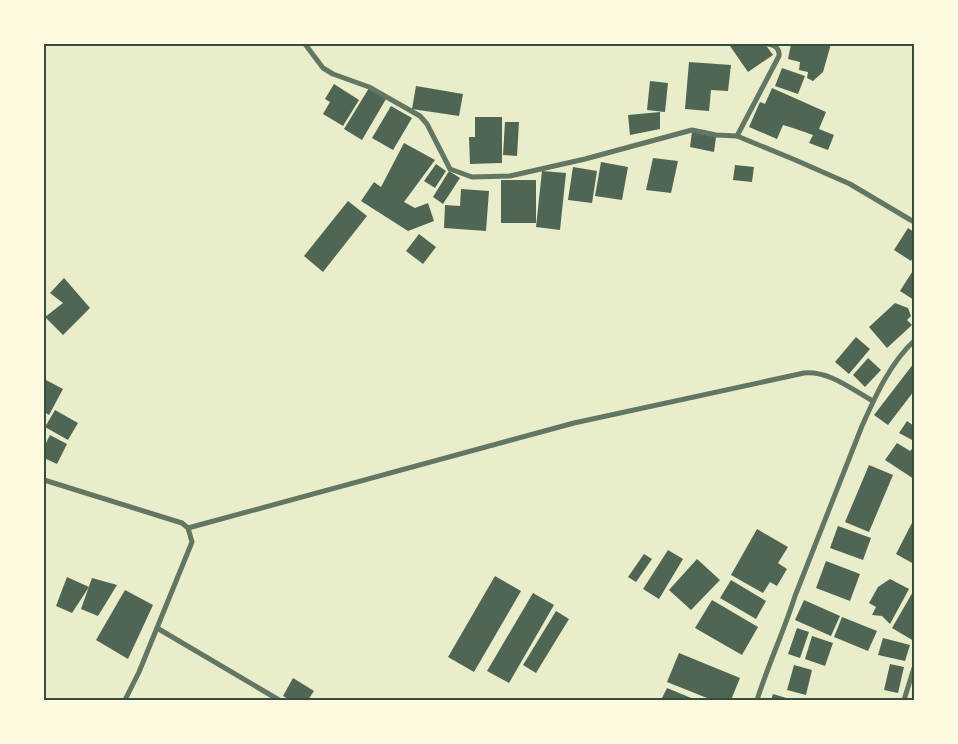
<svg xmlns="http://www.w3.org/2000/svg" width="958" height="744" font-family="Cabin,sans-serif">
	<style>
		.building { fill: #4f6655 }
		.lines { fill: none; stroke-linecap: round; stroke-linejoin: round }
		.minor { stroke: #617663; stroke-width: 5 }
		.neatline { fill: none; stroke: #344e41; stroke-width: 2 }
	</style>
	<rect width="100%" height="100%" fill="#e9edc9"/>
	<g class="building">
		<path d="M734 44H765L773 55 748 72 730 46Z"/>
		<path d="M791 44H831L823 72 813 81 807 78 808 72 799 70 800 62 788 59Z"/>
		<path d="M689 62 731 65 728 91 711 90 709 111 685 109Z"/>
		<path d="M782 68 805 76 798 94 775 86Z"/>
		<path d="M650 81 668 83 665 112 647 110Z"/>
		<path d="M334 84 359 100 343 126 323 114 330 102 325 99Z"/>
		<path d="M416 86 463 94 459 116 412 109Z"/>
		<path d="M369 88 386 99 362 140 344 129Z"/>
		<path d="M772 88 826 112 819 129 834 135 828 150 809 143 813 135 793 128 783 125 777 139 749 127 760 102 765 104Z"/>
		<path d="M391 106 412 118 393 150 372 138Z"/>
		<path d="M660 112V129L630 135 628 115Z"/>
		<path d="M475 117H502V163L470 164 469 137H475Z"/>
		<path d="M505 122H519L517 156 503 155Z"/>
		<path d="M692 132 716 137 714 152 690 147Z"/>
		<path d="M404 143 435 160 404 202 415 208 428 203 434 221 408 231 361 201 374 182 381 187Z"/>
		<path d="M653 158 678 161 671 193 646 190Z"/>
		<path d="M601 162 628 167 622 200 595 196Z"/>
		<path d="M436 164 446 171 435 188 424 181Z"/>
		<path d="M735 165 754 167 752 182 733 180Z"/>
		<path d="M573 167 597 171 592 203 568 200Z"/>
		<path d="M449 171 460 178 443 204 433 197Z"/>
		<path d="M542 171 566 173 560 230 536 227Z"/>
		<rect x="501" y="180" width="35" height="43"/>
		<path d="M461 189 489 191 486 231 444 228 445 205 460 206Z"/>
		<path d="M348 201 367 216 323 272 304 256Z"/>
		<path d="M908 228 914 232V256L911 261 894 250Z"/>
		<path d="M419 234 436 247 423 264 406 251Z"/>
		<path d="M914 269V300L900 291Z"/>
		<path d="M64 278 90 308 63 335 45 317 63 303 50 293Z"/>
		<path d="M895 303 908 308 911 316 907 320 912 325 887 348 869 327Z"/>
		<path d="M856 337 870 349 849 374 835 362Z"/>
		<path d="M868 358 881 370 865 387 853 375Z"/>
		<path d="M914 363V391L888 425 874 415Z"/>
		<path d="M44 379 63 389 49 415 44 412Z"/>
		<path d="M55 410 78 423 68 440 45 427Z"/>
		<path d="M907 421 914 426V441L899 433Z"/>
		<path d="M50 435 67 444 57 464 44 458V447Z"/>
		<path d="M897 443 910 451 914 447V479L885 460Z"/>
		<path d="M869 465 893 475 869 532 845 522Z"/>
		<path d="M914 519V564L896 554Z"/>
		<path d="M838 526 871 538 863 560 830 548Z"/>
		<path d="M757 529 788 547 778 563 787 569 777 586 770 582 763 593 731 575Z"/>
		<path d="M668 550 683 559 659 599 643 589Z"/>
		<path d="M644 554 652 559 636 582 628 577Z"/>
		<path d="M697 559 720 580 691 610 669 590Z"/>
		<path d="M826 561 860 574 850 601 816 588Z"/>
		<path d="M495 576 521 591 474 672 448 657Z"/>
		<path d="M67 577 89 587 72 613 56 606Z"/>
		<path d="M92 578 117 585 98 616 81 609Z"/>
		<path d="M890 579 909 589 890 624 882 616 872 615 876 607 869 603 878 587Z"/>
		<path d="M731 580 766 601 756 619 720 598Z"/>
		<path d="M125 590 153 605 128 659 96 640Z"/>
		<path d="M914 590V641L892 628Z"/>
		<path d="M533 593 554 605 509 683 487 671Z"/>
		<path d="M712 600 758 627 742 655 695 628Z"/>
		<path d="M804 600 840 616 831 636 795 620Z"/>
		<path d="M556 611 569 619 536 673 523 665Z"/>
		<path d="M842 617 877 631 868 651 834 637Z"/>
		<path d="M797 628 809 632 800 658 788 654Z"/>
		<path d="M812 636 833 643 825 666 805 659Z"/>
		<path d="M883 638 910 645 905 661 878 655Z"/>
		<path d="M679 653 740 678 731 700H712L667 682Z"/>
		<path d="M890 664 904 667 898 693 884 690Z"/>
		<path d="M794 665 812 670 806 695 787 690Z"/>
		<path d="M293 678 314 691 308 700H290L283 696Z"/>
		<path d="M667 688 696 700H661Z"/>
		<path d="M773 694 793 700H771Z"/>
	</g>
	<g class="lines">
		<g class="minor">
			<path d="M305 44 323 68 333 74 369 87 420 116 427 124 450 169 472 177 510 176 585 159 692 130 716 135 737 136 793 159 850 184 914 222"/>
			<path d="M737 136 779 56C780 49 775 45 768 44"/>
			<path d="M44 480 182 523 188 528 192 542 139 672 125 700"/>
			<path d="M188 528 574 423 804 373C830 371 851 389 873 401"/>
			<path d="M157 628 279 700"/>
			<path d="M757 700C768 665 784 631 795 596L862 426C875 397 890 363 914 341"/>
			<path d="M904 700 914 668"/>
		</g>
	</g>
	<rect width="958" height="744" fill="none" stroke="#fefae0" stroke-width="90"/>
	<rect x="45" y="45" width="868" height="654" class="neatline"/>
</svg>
